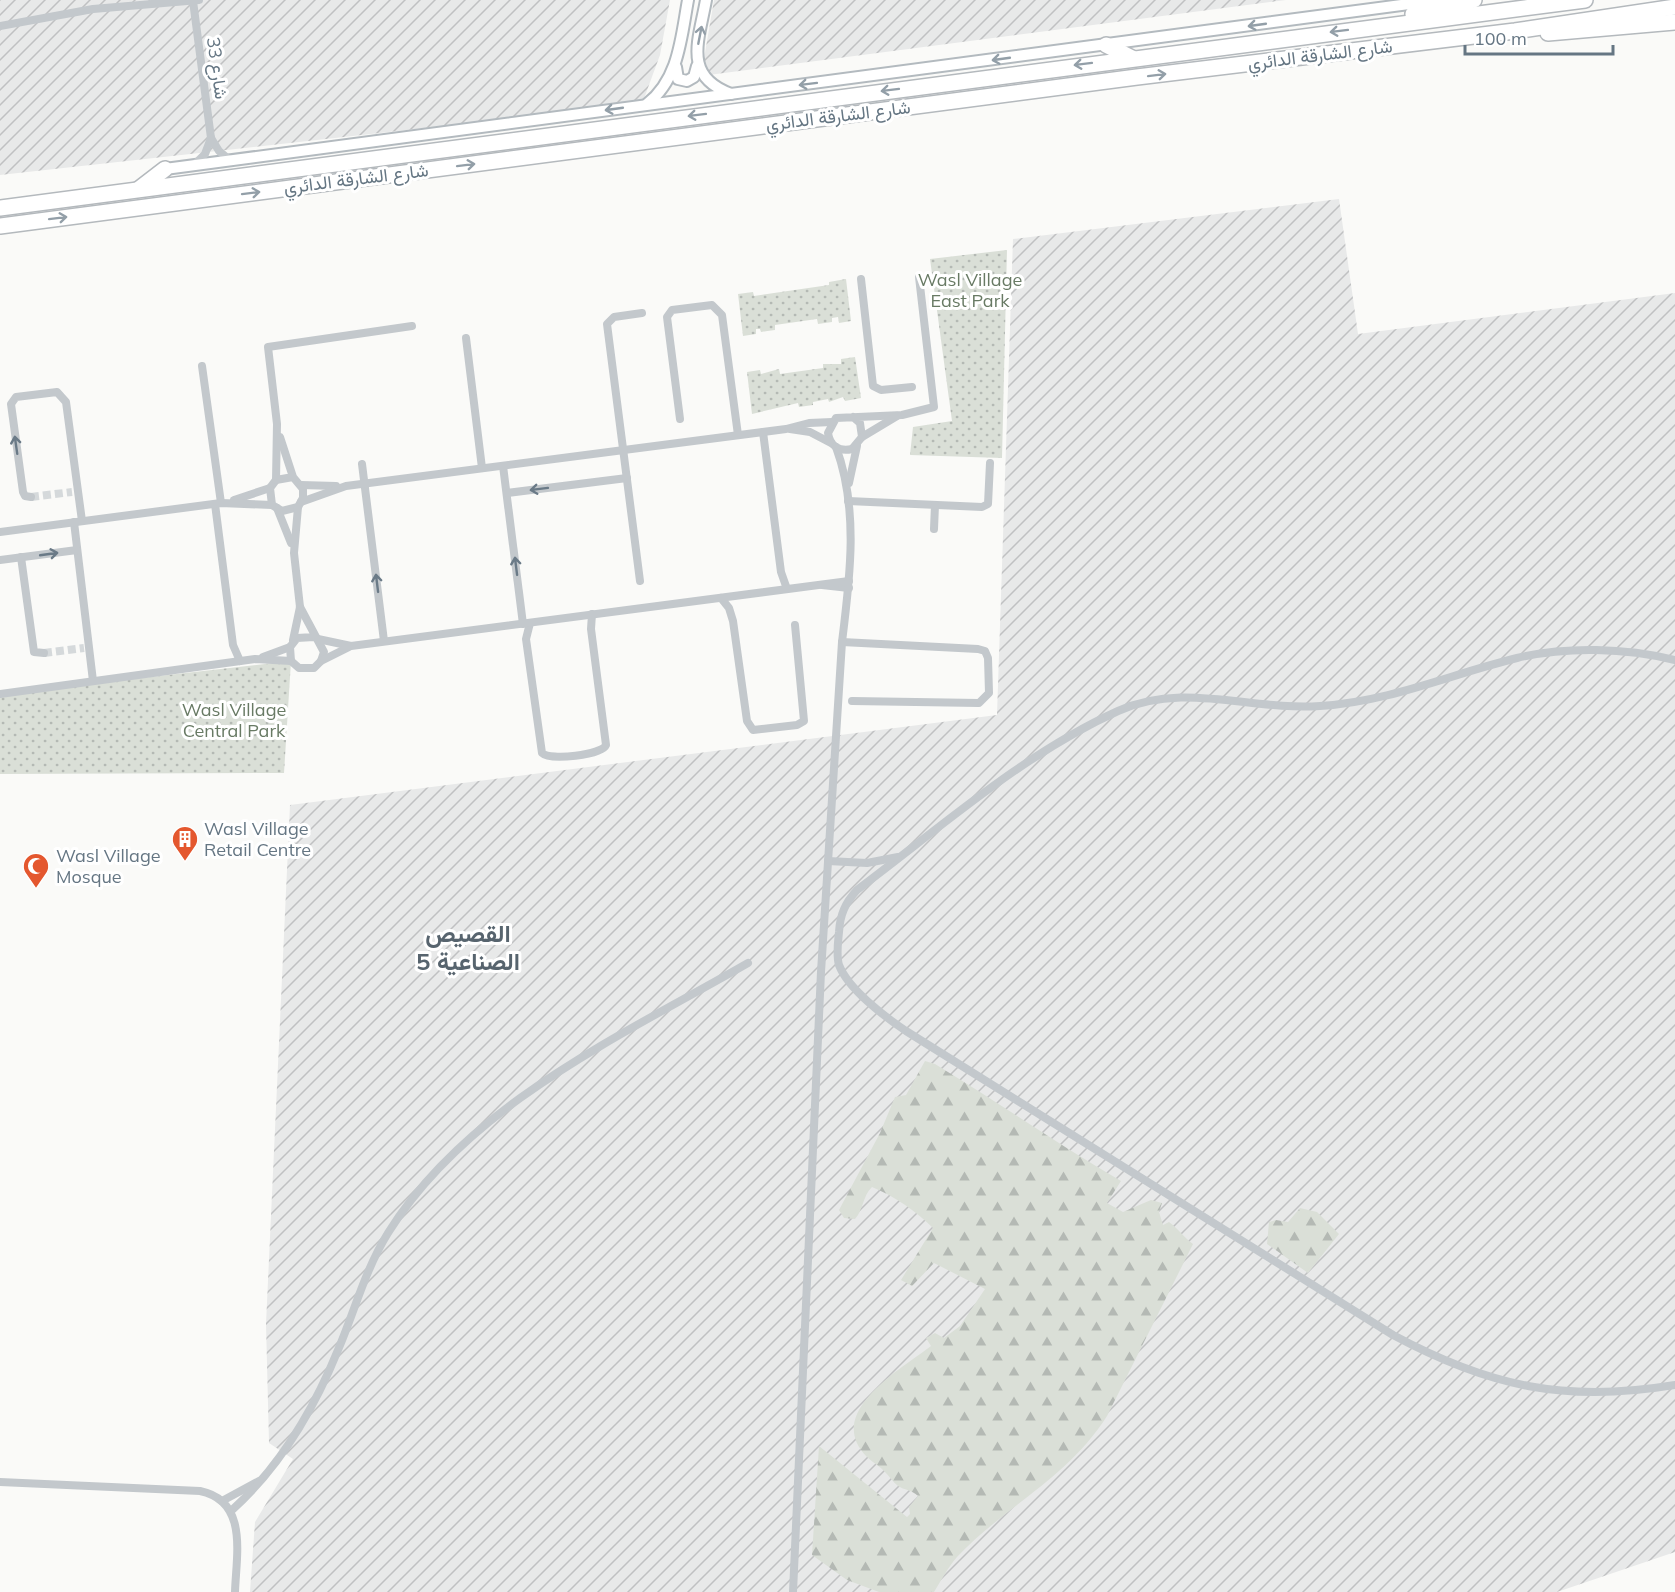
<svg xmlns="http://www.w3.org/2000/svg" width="1675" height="1592" font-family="Mulish,Vazirmatn,sans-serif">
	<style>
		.industrial { fill: url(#industrial-furrows) }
		.forest { fill: url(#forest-firs) }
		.park { fill: url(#park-dots) }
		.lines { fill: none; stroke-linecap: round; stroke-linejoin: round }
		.street-tunnel { stroke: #d5d9db; stroke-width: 8; stroke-dasharray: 8 4; stroke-linecap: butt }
		.secondary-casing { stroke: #b3babf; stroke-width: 14 }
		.highway-casing { stroke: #b4b9bd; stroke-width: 18 }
		.street { stroke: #c3c8cc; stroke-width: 8 }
		.secondary { stroke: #fff; stroke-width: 10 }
		.highway { stroke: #fff; stroke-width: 15 }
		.oneway { stroke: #939fa8 }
		.oneway2 { stroke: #6a7a87 }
		.labels { text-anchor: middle; stroke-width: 6; stroke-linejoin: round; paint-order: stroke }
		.street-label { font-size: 18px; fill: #657683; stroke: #fff }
		.park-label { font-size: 18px; fill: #687a64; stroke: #fff }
		.poi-label { font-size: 18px; fill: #657683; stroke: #fff; text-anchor: start }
		.district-label { font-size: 24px; font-weight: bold; fill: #57646e; stroke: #fff }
	</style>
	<defs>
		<pattern id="industrial-furrows" width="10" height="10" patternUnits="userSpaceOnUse" patternTransform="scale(1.5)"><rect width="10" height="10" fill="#e8e9e9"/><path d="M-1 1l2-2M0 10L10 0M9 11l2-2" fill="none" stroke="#c0c1c2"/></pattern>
		<pattern id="forest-firs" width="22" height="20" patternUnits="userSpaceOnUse" patternTransform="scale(1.5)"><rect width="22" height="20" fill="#dadfd7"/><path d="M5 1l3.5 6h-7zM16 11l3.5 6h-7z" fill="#b4b9b4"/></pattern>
		<pattern id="park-dots" width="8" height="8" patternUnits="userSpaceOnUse" patternTransform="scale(1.5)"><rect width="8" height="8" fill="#dadfd7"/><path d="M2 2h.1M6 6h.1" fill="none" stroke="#b4b9b4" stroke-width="1.8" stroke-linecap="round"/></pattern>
	</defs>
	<rect width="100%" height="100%" fill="#fafaf8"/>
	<g class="industrial">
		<path d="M0 0H670L660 55 642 104 0 175Z"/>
		<path d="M714 0H1286L701 76Z"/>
		<path d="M1339 199 1358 334 1675 293V1552L1557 1592H250L255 1522 293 1459 269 1443 266 1324 290 805 997 715 1013 239Z"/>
	</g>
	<g class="forest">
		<path d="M925 1061 935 1064C998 1102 1057 1144 1121 1181L1107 1203 1123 1212 1151 1200 1162 1203 1159 1212 1163 1225 1169 1222C1179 1229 1183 1237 1193 1244L1107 1416C1067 1479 1005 1506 957 1557 948 1567 941 1581 934 1592H879L847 1580 812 1555 819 1446 907 1517 910 1514 909 1507 918 1496C912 1490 904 1490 898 1486 893 1482 889 1476 885 1472 880 1466 873 1463 867 1457 823 1413 901 1369 931 1346L926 1338 935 1333 944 1338 960 1326 985 1289 934 1263 912 1286 901 1280 933 1228C916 1211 894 1196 872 1187 862 1197 864 1209 855 1219L844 1218 839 1210 880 1133 895 1097 906 1095Z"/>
		<path d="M1300 1208 1317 1212 1339 1234 1308 1273 1267 1244 1269 1222 1276 1220 1288 1222Z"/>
	</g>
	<g class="park">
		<path d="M1007 250 1002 458 910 455 913 427 952 421 930 259Z"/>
		<path d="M846 279 851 321 839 323 838 317 832 318V322L818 324 817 319 775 325V330L761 332 760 329H756V334L743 336 738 294 753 292 754 296 829 285V282Z"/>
		<path d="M855 357 861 398 845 401 843 397 829 402 828 399 813 402V405L799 407 798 403 752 414 747 372 760 370 761 374 779 369 780 374 823 368V364H841V359Z"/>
		<path d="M291 661 284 773 0 774V694Z"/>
	</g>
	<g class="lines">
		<g class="street-tunnel">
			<path d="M31 497 72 492"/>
			<path d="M44 653 84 648"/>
		</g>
		<g class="secondary-casing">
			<g id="secondary">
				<path d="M706 0C699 40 682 76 731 94"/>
				<path d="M676 67 678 79 687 81 694 77 697 66"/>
				<path d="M647 104C679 79 681 38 688 0"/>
				<path d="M165 169 1439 0"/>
			</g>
		</g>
		<g class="highway-casing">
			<g id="highway">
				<path d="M1413 14 1474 0"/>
				<path d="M1548 33 1675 22"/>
				<path d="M1106 45 1132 58"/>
				<path d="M139 189 165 169"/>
				<path d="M0 208 1585 0"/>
				<path d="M0 226 1137 77 1515 31 1675 7"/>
			</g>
		</g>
		<g class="street">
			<path d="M193 1 211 138 219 151 231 161"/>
			<path d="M0 26 93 9 199 0"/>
			<path d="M195 164 205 154 211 138"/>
			<path d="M861 279 873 386 881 390 912 387"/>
			<path d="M466 338 482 468"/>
			<path d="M202 366 221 503"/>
			<path d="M853 417 860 423 862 437 852 449C839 452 830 446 828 433L836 418 902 415 934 407 919 277"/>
			<path d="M680 419 667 317 672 310 712 305 722 315 738 435"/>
			<path d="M790 429 810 432 831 443"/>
			<path d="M763 432 781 572 787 589"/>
			<path d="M280 437 293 477 303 489V498L298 507 282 511 272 505 270 488 276 480 293 477"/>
			<path d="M862 437 897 416"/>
			<path d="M362 464 384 641"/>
			<path d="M503 466 523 624"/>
			<path d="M276 480 277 424 268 347 412 326"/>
			<path d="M849 483 857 446"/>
			<path d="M301 485 336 486"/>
			<path d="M507 493 627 478"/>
			<path d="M31 497 25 496 23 492 11 404 16 397 57 392 66 402 82 521"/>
			<path d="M234 500 270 488"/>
			<path d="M848 501 982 507 988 504 990 463"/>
			<path d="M301 502 346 486 786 429 809 423 832 422"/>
			<path d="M215 504 233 645 240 661"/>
			<path d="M277 508 291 543"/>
			<path d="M74 522 93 681"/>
			<path d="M934 529 935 505"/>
			<path d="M0 532 221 503 272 505"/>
			<path d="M21 557 34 652 44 653"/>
			<path d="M0 560 77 550"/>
			<path d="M640 581 607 324 614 317 642 313"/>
			<path d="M822 585 849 588"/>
			<path d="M721 598 729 608 733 621 747 721 753 730 797 725 804 721 795 625"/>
			<path d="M300 607 324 652 321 661 314 668H299L291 661 290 647 297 638 314 637"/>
			<path d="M530 623 526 639 542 753C550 761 602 755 606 745L591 629 592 614"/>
			<path d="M318 639 351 646 849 581"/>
			<path d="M293 640 300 607 294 553 298 507"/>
			<path d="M842 642 978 649 985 651 988 658 989 693 979 703 852 701"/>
			<path d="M263 657 290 647"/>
			<path d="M1675 660C1626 648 1567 646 1517 658 1451 674 1389 702 1320 706 1251 711 1184 681 1118 711 1023 754 940 828 857 890 845 903 840 915 839 932 838 943 836 955 839 965 848 989 885 1017 906 1031L1393 1335C1490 1387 1566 1403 1675 1385"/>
			<path d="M321 661 349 647"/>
			<path d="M0 694 255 659 291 661"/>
			<path d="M828 861 867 863 898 857"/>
			<path d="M0 1482 200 1491C249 1501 236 1556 235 1592"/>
			<path d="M222 1501 259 1481"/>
			<path d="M231 1511C279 1468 314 1409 338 1350 355 1310 365 1270 388 1233 469 1104 621 1036 748 963"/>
			<path d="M793 1592 821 972 842 642C850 578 859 509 836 447"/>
		</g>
		<use href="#secondary" class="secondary"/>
		<use href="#highway" class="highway"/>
	</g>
	<defs><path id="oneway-shaft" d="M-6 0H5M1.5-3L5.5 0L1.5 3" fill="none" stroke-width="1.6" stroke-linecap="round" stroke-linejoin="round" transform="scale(1.5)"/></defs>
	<g class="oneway">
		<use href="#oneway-shaft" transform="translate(1257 25) rotate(172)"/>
		<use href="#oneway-shaft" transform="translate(1339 31) rotate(173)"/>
		<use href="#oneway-shaft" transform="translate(700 35) rotate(-79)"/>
		<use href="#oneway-shaft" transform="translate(1001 59) rotate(172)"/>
		<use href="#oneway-shaft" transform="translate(1083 64) rotate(173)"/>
		<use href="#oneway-shaft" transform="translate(1157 75) rotate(-7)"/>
		<use href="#oneway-shaft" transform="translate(808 84) rotate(173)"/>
		<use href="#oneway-shaft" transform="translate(890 90) rotate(173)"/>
		<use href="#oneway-shaft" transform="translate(614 109) rotate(172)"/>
		<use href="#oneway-shaft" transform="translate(697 115) rotate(173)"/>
		<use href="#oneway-shaft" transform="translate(466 165) rotate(-7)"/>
		<use href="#oneway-shaft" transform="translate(251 193) rotate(-7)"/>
		<use href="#oneway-shaft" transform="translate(58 218) rotate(-7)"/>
	</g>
	<g class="oneway2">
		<use href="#oneway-shaft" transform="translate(16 445) rotate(-98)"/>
		<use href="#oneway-shaft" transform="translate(539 489) rotate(173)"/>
		<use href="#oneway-shaft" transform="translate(49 554) rotate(-8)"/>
		<use href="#oneway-shaft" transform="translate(516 566) rotate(-97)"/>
		<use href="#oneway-shaft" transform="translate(377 583) rotate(-97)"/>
	</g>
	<defs>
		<g id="building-pin" transform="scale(1.35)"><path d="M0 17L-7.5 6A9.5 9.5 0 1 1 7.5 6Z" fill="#e4572e" stroke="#fff"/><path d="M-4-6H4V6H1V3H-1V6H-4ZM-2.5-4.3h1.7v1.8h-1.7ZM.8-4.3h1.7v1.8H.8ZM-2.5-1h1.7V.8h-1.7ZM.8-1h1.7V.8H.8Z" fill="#fff"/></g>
		<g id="mosque-pin" transform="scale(1.35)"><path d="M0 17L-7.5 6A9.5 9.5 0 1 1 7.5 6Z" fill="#e4572e" stroke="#fff"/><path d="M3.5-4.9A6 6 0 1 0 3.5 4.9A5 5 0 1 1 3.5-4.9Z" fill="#fff"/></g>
	</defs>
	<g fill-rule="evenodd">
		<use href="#building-pin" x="185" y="839"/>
		<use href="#mosque-pin" x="36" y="866"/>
	</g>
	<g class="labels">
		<g class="street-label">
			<text transform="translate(1320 55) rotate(-7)" y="6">شارع الشارقة الدائري</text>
			<text transform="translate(217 68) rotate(82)" y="6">شارع 33</text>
			<text transform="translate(838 116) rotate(-7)" y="6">شارع الشارقة الدائري</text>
			<text transform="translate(356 179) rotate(-7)" y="6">شارع الشارقة الدائري</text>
		</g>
		<g class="park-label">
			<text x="970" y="286">Wasl Village<tspan x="970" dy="21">East Park</tspan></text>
			<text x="234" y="716">Wasl Village<tspan x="234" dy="21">Central Park</tspan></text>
		</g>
		<g class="poi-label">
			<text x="204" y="835">Wasl Village<tspan x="204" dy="21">Retail Centre</tspan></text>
			<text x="56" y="862">Wasl Village<tspan x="56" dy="21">Mosque</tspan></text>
		</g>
		<g class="district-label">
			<text x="468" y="942">القصيص<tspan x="468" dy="28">الصناعية 5</tspan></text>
		</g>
	</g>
	<path d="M1465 45v9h148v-9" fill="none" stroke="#657683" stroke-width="3"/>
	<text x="1474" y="45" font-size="18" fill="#657683" stroke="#ffffff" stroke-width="4.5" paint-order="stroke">100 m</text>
</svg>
